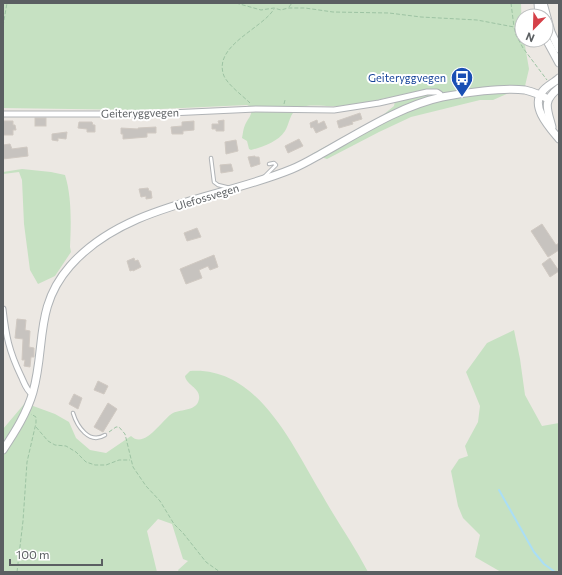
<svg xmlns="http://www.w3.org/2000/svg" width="562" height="575" font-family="Commissioner,sans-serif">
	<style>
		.green { fill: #c6e1c2 }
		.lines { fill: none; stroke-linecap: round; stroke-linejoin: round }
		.stream { stroke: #aadef5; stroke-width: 2 }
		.building { fill: #c7c3bf; stroke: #d0c9c2 }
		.lane-casing { stroke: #b0b3b6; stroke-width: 4.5 }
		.street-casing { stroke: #b0b3b6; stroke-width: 7 }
		.secondary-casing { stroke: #afb3b6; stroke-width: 9 }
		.path { stroke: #9dc3a3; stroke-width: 1; stroke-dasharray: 4 2; stroke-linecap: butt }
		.lane { stroke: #fff; stroke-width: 2.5 }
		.street { stroke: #fff; stroke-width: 5 }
		.secondary { stroke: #fff; stroke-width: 7 }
		.labels { text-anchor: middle; stroke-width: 4; stroke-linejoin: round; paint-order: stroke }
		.transit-label { font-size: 11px; fill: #164399; stroke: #fff; text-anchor: end }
		.street-label { font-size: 11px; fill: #5b5f62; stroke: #fff }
	</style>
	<rect width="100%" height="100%" fill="#ece8e3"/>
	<g class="green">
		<path d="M3 3H521L522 40H524L529 69 525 86 493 100H480L411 117 379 132 327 159 312 154 383 115 394 106 396 96C377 100 358 105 338 106 326 107 310 103 299 108 289 113 290 123 285 131 278 142 262 147 251 150L249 149 247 141 242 138C243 134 243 129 245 125 248 118 253 115 251 107L247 105 139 110 3 108Z"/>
		<path d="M22 169 51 172 65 175C72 197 71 225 70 247L71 252 55 276 38 284 30 270 24 224 22 180 19 172 3 174V172Z"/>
		<path d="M514 330 520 359 525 395 542 426 559 423V572H501L475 557 480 535 463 518 458 506 451 471 459 459 468 456 465 446 478 422 480 406 466 372 487 343Z"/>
		<path d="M190 371C258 366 292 445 321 493 336 520 354 545 368 572H179L178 570 188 561 183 559 172 524 158 519 147 531 157 572H3V429L25 403 55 414 69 422 76 438 90 450 106 453 131 436C145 450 163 418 173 413 182 409 197 411 199 399 201 388 186 385 185 376Z"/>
	</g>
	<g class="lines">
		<path class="stream" d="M499 490 534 552 544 564 555 572"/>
	</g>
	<g class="building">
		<path d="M360 113 362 119 352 122 353 124 339 128 337 121Z"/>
		<rect x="35" y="118" width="11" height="8"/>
		<path d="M224 120V131H216V129H212V124H219L218 121Z"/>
		<path d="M317 120 318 124 324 121 327 128 316 133 313 127 311 128 310 123Z"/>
		<path d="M4 121H13V125H15L16 130H13V135H3V122Z"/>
		<path d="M194 121V130L183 131V134H172L171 127 182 126V122Z"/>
		<path d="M79 122H92L93 125H95V132H87V129L78 128Z"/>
		<path d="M156 127V133H147V137L123 139V134H121V128L138 129V128Z"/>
		<path d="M67 132 66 139 58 138V141L52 140V134Z"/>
		<path d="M299 139 303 146 288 153 285 146Z"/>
		<path d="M236 140 238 151 226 154 225 142Z"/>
		<path d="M10 144 12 149 27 147 28 156 3 159V145Z"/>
		<path d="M255 156V157H259L260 164 251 167 248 157Z"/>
		<path d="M231 164 233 171 221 173 220 165Z"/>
		<path d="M148 188 149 191H151L152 198 146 199V196L141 197 139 189Z"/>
		<path d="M542 224 556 245 559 243V250L548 257 531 231Z"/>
		<path d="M197 228 201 237 187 241 184 233Z"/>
		<path d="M214 255 218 267 210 270 208 266 199 270 202 278 186 284 180 269Z"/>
		<path d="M134 258 135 261 138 260 141 267 133 271V270L130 271 127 261Z"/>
		<path d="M550 258 559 271 550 277 542 264Z"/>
		<path d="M17 319 26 320 25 330 30 331 29 347 34 348V357H31L30 367 24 366 25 360H22L23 339 15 338Z"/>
		<path d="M98 381 108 386 104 394 94 390Z"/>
		<path d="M74 394 82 398 78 409 69 404Z"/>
		<path d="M108 403 117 409 103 432 94 427Z"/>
	</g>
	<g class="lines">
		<g class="lane-casing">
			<g id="lane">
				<path d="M211 158 214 182 218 185 230 188"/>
				<path d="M264 177 276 165 274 163 269 164"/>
				<path d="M73 413C77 426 89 445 105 435"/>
			</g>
		</g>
		<g class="street-casing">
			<g id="street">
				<path d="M3 114H148L256 109 334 110 379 103 427 92H437L440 94 441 97"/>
				<path d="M3 309C6 336 9 351 21 376 24 382 26 390 32 394"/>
			</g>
		</g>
		<g class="secondary-casing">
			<g id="secondary">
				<path d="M538 3 539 16"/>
				<path d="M543 3 551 32 559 49"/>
				<path d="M546 39 559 63"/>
				<path d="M559 78C554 83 546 86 542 92 530 107 550 128 559 139"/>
				<path d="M552 127C547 108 542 101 559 88"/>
				<path d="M3 450C15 432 27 413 33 392 46 346 34 307 70 266 124 204 220 199 292 169 302 165 312 159 321 154 359 133 400 106 442 97 463 93 504 87 525 90 533 92 541 95 548 99"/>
			</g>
		</g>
		<g class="path">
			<path d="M236 3 261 10 274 8 281 10 288 8H305L333 12 389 13 421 17 477 20 514 27 516 35 523 48 547 80"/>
			<path d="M511 3 514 27"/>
			<path d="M289 7 292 3"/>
			<path d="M3 26 7 3"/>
			<path d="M250 103C243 96 228 85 224 76 212 46 262 29 274 9"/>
			<path d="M284 104 285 100"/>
			<path d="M36 427 48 441 55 445 66 446 76 452 86 462 95 465H106L119 460H130"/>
			<path d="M109 432 116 427H119L125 434 133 467 146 486 160 501 174 524 183 533 206 562 220 572"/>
			<path d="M17 572 23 521 27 462 36 423V417L31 414"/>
		</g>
		<use href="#lane" class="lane"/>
		<use href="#street" class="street"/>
		<use href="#secondary" class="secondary"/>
	</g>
	<defs>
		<g id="bus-pin" transform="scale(1.15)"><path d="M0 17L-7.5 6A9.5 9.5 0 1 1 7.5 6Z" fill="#1a4fb4" stroke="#fff"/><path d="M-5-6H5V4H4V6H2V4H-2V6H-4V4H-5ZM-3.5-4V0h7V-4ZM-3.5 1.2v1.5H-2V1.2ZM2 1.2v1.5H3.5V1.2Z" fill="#fff"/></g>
	</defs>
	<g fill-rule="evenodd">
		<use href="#bus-pin" x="462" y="78"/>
	</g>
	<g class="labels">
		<g class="transit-label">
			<text x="446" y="82">Geiteryggvegen</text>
		</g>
		<g class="street-label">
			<text transform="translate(140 113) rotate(-1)" y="4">Geiteryggvegen</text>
			<text transform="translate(207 197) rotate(-17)" y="4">Ulefossvegen</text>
		</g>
	</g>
	<rect width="562" height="575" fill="none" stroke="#5b5f62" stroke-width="8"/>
	<g transform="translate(534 28) rotate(203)"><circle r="19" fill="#ffffff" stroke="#bdbfc0"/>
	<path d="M0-3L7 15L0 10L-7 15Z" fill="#d54048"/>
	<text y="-6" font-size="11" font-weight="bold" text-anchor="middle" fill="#5b5f62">N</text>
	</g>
	<path d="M10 559v6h92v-6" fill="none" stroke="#5b5f62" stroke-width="2"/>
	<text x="16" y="559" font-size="12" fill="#5b5f62" stroke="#ffffff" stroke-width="3" paint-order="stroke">100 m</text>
</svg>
